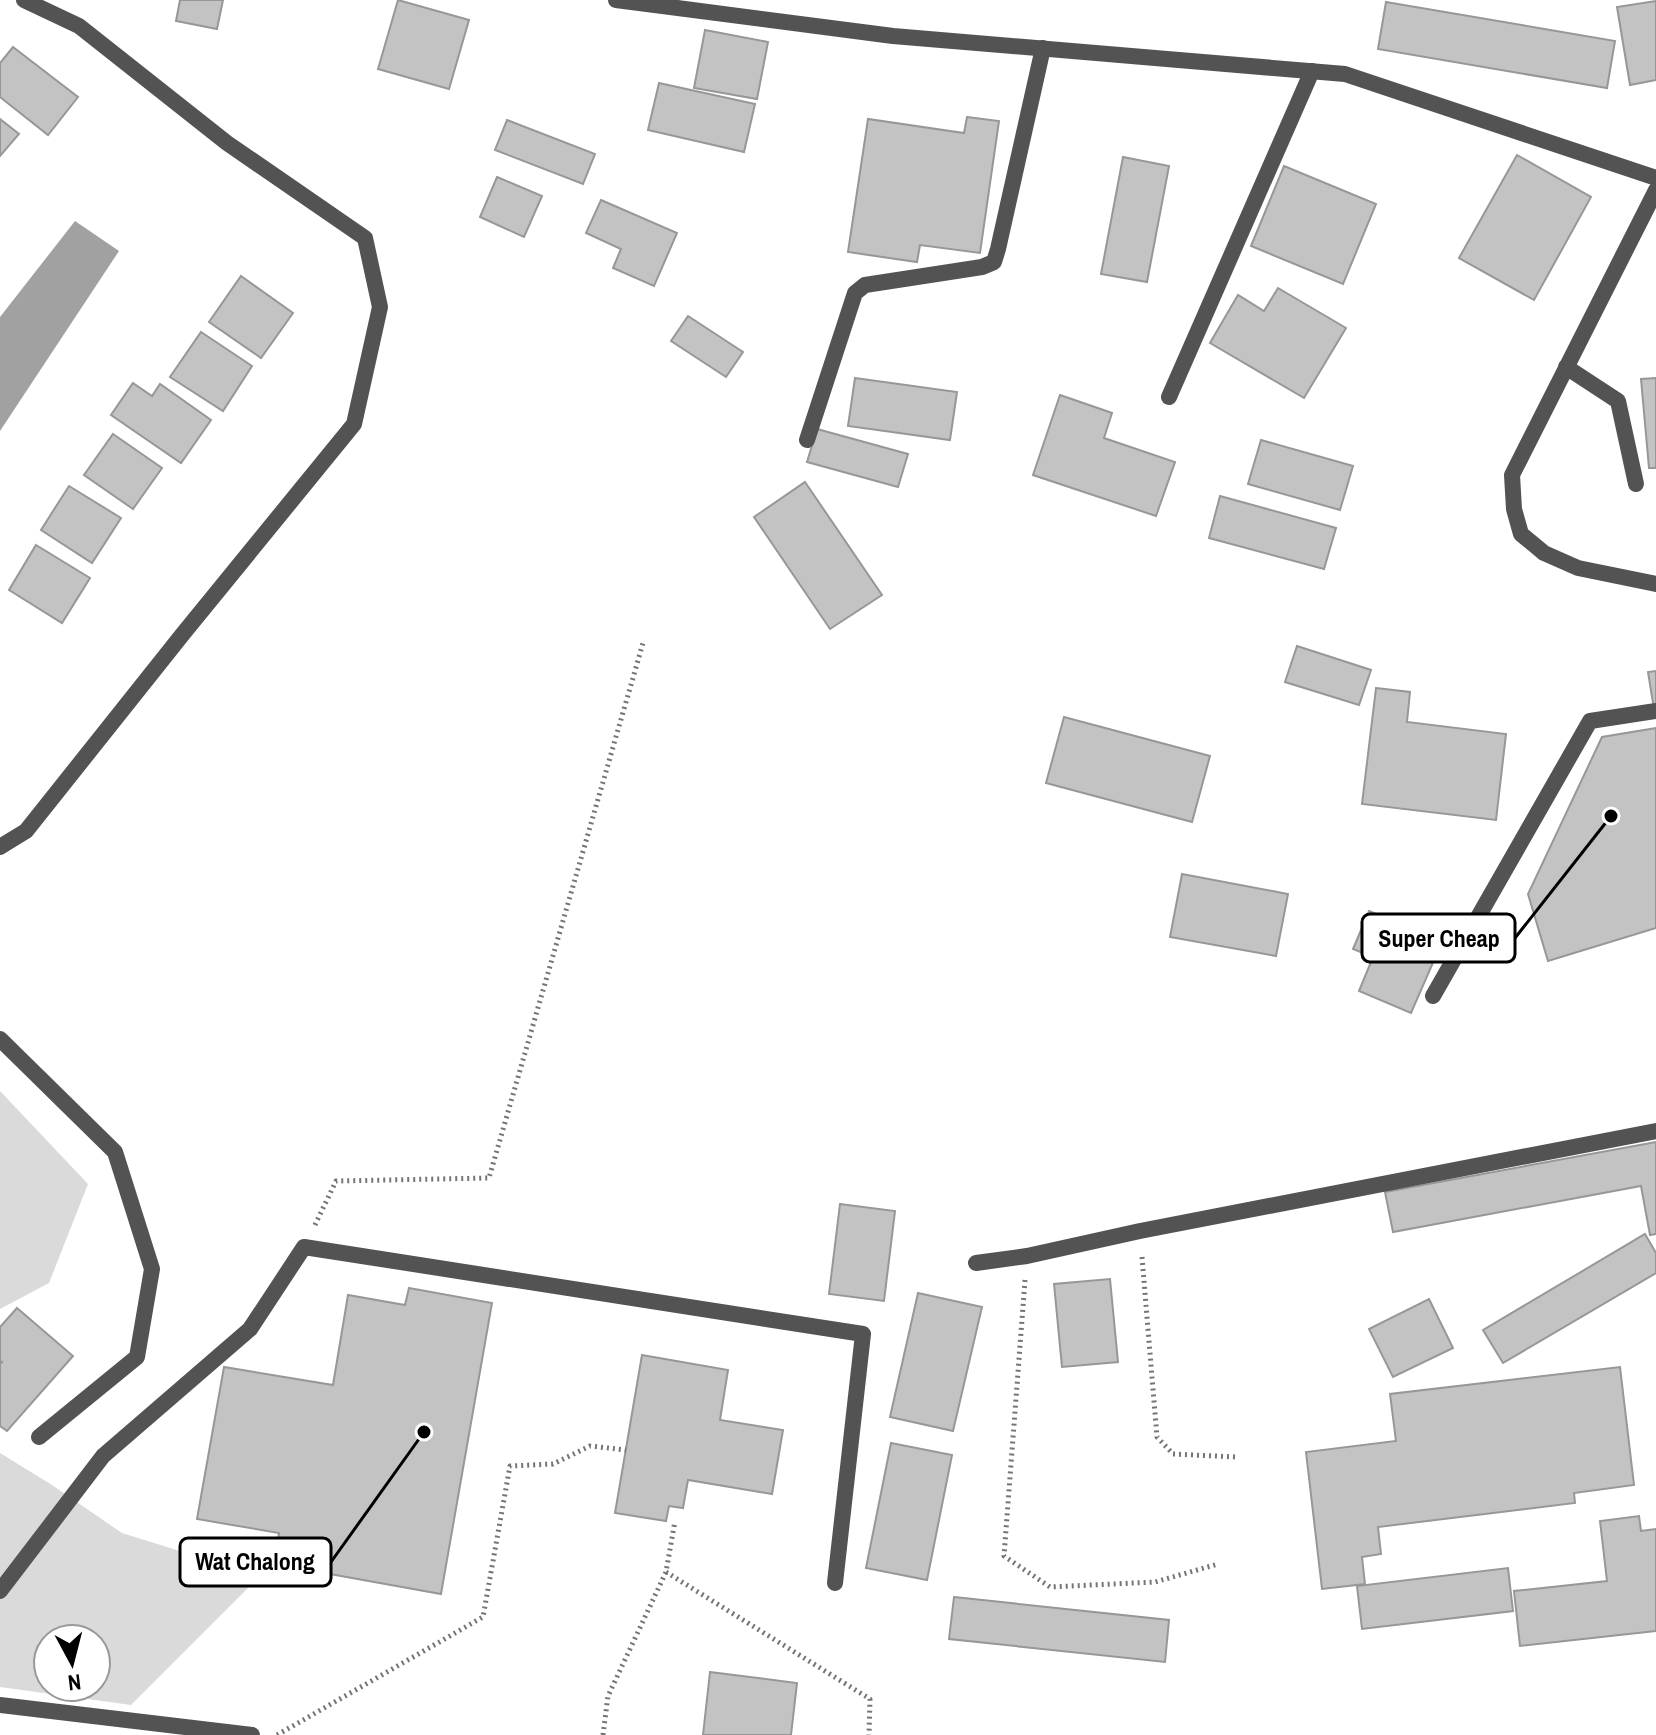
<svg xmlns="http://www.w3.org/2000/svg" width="1656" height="1735" font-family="'Archivo Narrow',sans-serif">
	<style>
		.green { fill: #dadada; fill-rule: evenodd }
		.water { fill: #a1a1a1 }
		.building { fill: #c3c3c3; stroke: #979797; stroke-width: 2 }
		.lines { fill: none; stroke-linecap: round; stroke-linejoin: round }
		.path { stroke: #757575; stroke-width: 5; stroke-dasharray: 2 4; stroke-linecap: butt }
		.lane { stroke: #535353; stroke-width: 16 }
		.street { stroke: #535353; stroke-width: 16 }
		.leader { fill: none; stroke: #000; stroke-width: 3 }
		.callout-dot { fill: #000; stroke: #fff; stroke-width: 3 }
		.callout { fill: #fff; stroke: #000; stroke-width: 3 }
		.callout-label { font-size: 24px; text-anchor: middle; font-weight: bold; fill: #000 }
	</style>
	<rect width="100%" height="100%" fill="#fff"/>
	<g class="green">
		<path d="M0 1091 88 1184 49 1283 0 1309Z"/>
		<path d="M0 1453 52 1485 122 1533 260 1576 131 1705 0 1687ZM48 1639H96V1687H48Z"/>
	</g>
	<path class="water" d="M75 221 119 251 0 431V317Z"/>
	<g class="building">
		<path d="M180 0H223L217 29 176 21Z"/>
		<path d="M398 0 469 20 449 89 378 69Z"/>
		<path d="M1656 1V80L1630 85 1617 7Z"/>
		<path d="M1386 2 1615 41 1607 88 1378 49Z"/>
		<path d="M705 30 768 42 757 99 694 88Z"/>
		<path d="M13 47 78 97 48 135 0 97V63Z"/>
		<path d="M659 83 755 104 744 152 648 130Z"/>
		<path d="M967 117 999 121 980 253 920 245 917 262 848 252 868 119 964 133Z"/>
		<path d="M0 119 19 134 0 156Z"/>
		<path d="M507 120 595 154 583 184 495 150Z"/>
		<path d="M1517 155 1591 197 1534 300 1459 258Z"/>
		<path d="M1123 157 1169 166 1147 282 1101 274Z"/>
		<path d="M1284 166 1376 204 1343 284 1251 246Z"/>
		<path d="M497 177 542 196 524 237 480 217Z"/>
		<path d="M601 200 677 233 654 286 613 268 621 249 586 233Z"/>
		<path d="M241 276 293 313 261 358 209 322Z"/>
		<path d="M1278 288 1346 328 1304 398 1210 343 1238 295 1264 311Z"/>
		<path d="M688 316 743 352 726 377 671 341Z"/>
		<path d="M201 332 252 366 223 411 170 377Z"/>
		<path d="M855 378 957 392 950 440 848 426Z"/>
		<path d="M1656 378V468H1649L1641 379Z"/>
		<path d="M133 383 152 396 160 384 211 420 181 463 111 415Z"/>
		<path d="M1060 395 1112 413 1104 438 1175 462 1156 516 1033 475Z"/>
		<path d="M817 429 908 454 898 487 807 462Z"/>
		<path d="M113 434 162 468 133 509 84 475Z"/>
		<path d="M1261 440 1353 466 1340 510 1248 484Z"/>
		<path d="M805 482 882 595 830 629 754 517Z"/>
		<path d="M69 486 121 518 92 563 41 530Z"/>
		<path d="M1220 496 1336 528 1324 569 1209 538Z"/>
		<path d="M36 545 90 578 62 623 9 590Z"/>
		<path d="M1297 646 1371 670 1359 705 1285 682Z"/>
		<path d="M1656 671V709H1654L1648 672Z"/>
		<path d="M1376 688 1410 692 1407 722 1506 734 1496 820 1362 804Z"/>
		<path d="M1064 717 1210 756 1192 822 1046 783Z"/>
		<path d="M1656 728V928L1548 961 1528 894 1602 737Z"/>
		<path d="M1182 874 1288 894 1276 956 1170 937Z"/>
		<path d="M1369 911 1442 942 1411 1013 1359 991 1373 957 1353 949Z"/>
		<path d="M1656 1142V1234L1650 1235 1641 1186 1393 1232 1385 1192Z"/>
		<path d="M840 1204 895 1211 884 1301 829 1294Z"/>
		<path d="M1645 1234 1656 1253V1273L1503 1363 1483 1330Z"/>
		<path d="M1110 1279 1118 1362 1062 1367 1054 1284Z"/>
		<path d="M409 1288 492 1303 441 1594 274 1564 279 1533 197 1519 224 1367 333 1385 348 1295 405 1305Z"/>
		<path d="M918 1293 982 1307 953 1431 890 1417Z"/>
		<path d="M1429 1299 1453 1348 1393 1377 1369 1329Z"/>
		<path d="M17 1308 73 1356 7 1431 0 1426V1364L2 1362 0 1361V1327Z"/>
		<path d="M642 1355 728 1370 720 1420 783 1430 772 1494 688 1480 683 1508 669 1506 666 1521 615 1513Z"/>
		<path d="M1620 1367 1634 1485 1574 1493 1575 1503 1378 1527 1381 1554 1362 1557 1365 1584 1322 1589 1306 1452 1396 1441 1390 1394Z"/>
		<path d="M891 1443 952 1455 927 1580 866 1568Z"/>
		<path d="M1639 1516 1641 1531 1656 1529V1631L1520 1646 1514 1591 1607 1581 1600 1521Z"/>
		<path d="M1508 1568 1513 1611 1362 1629 1357 1586Z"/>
		<path d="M954 1597 1169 1620 1165 1662 949 1639Z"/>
		<path d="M710 1672 797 1683 791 1735H703Z"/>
	</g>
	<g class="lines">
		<g class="path">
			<path d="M315 1225 336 1181 489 1178 643 643"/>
			<path d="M1142 1257 1157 1437 1173 1454 1236 1457"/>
			<path d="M1025 1280 1004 1556 1050 1587 1155 1582 1218 1564"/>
			<path d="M666 1572 870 1699 869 1735"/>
			<path d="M277 1735 483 1617 510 1466 553 1464 590 1446 626 1450"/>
			<path d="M603 1735 608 1696 666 1572 675 1521"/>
		</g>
		<g class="lane">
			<path d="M1566 367 1618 401 1636 484"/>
			<path d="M976 1263 1027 1256 1140 1231 1656 1131"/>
			<path d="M0 1591 103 1456 250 1329 304 1247 863 1334 835 1583"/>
			<path d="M0 1705 252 1735"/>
		</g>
		<g class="street">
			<path d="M616 0 893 36 1345 74 1656 178"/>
			<path d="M1656 190 1512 475 1514 509 1521 534 1544 553 1578 568 1656 584"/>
			<path d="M1169 397 1312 71"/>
			<path d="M807 440 855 293 865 285 982 267 994 262 998 249 1043 48"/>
			<path d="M0 847 26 831 182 635 354 424 380 307 365 238 227 143 79 26 24 0"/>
			<path d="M1433 996 1590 721 1656 711"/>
			<path d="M0 1039 115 1152 152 1269 137 1357 39 1437"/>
		</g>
	</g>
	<path class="leader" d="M1611 816L1515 938M424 1432L331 1562"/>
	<g class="callout-dot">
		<circle cx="1611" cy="816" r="8"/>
		<circle cx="424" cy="1432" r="8"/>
	</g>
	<g class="callout">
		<rect x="1362" y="914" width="153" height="48" rx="8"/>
		<rect x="180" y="1538" width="151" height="48" rx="8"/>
	</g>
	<g class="callout-label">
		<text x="1439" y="947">Super Cheap</text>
		<text x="255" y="1570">Wat Chalong</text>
	</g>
	<g transform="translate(72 1663) rotate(173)"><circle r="38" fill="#ffffff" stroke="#999999" stroke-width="2"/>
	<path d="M0-6L14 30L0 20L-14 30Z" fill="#000000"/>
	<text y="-12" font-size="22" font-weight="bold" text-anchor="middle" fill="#000000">N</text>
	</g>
</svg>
